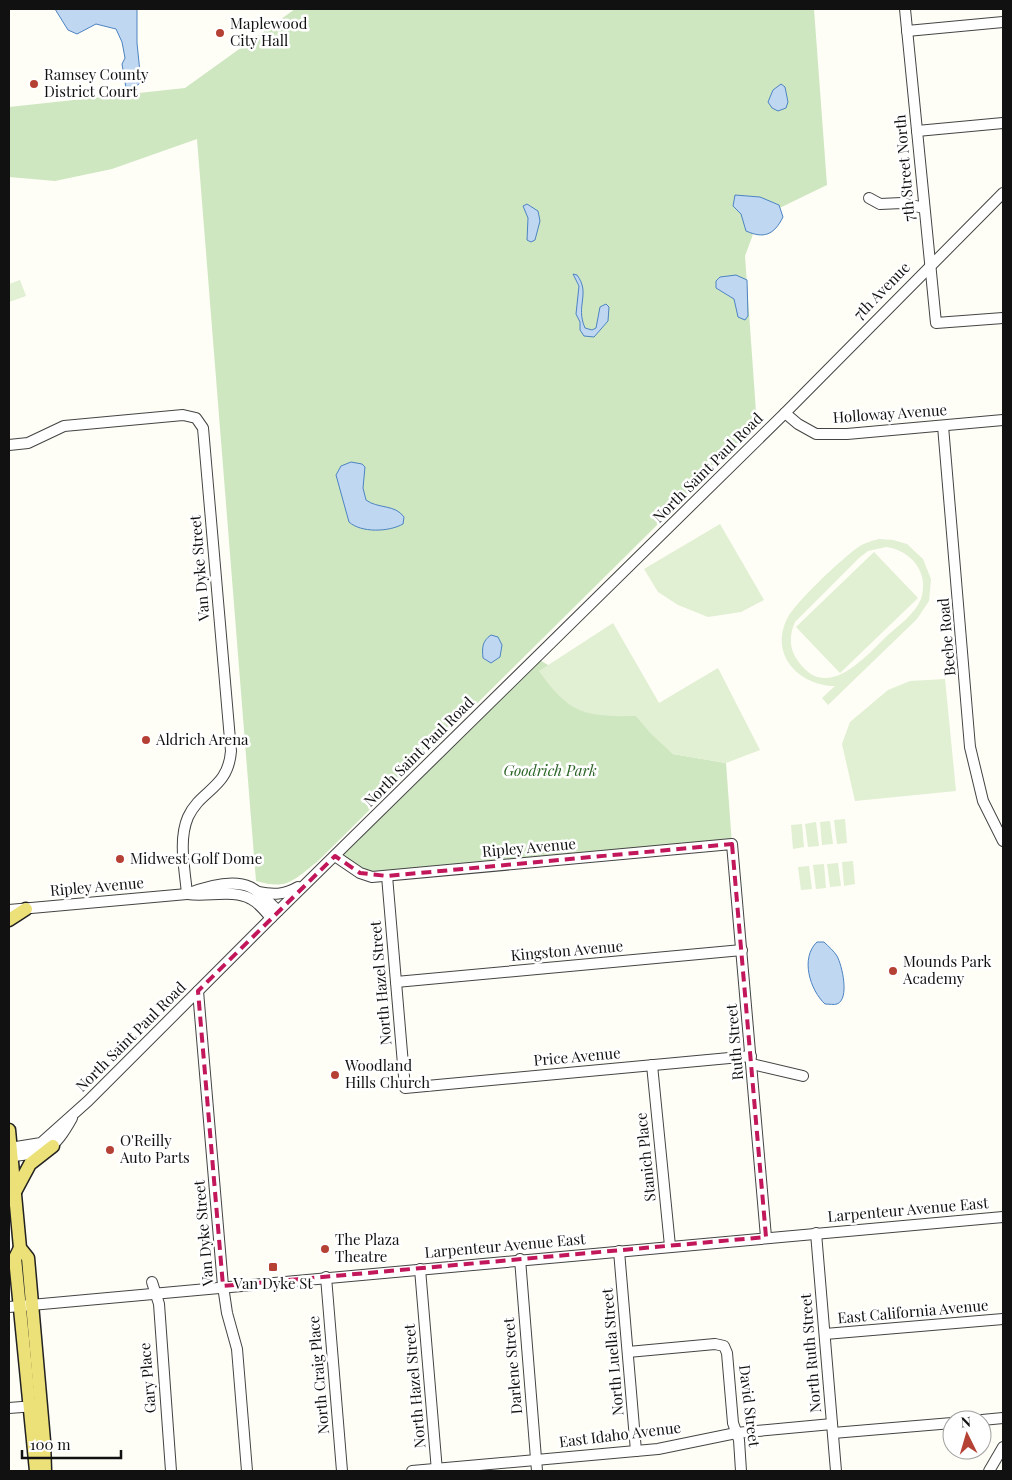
<svg xmlns="http://www.w3.org/2000/svg" width="1012" height="1480" font-family="'Playfair Display',serif">
	<style>
		.green { fill: #cfe7c1 }
		.pitch { fill: #e1efd2; fill-rule: evenodd }
		.water { fill: #bfd7f1; stroke: #4c83c2 }
		.lines { fill: none; stroke-linecap: round; stroke-linejoin: round }
		.minor-casing { stroke: #444; stroke-width: 12 }
		.major-casing { stroke: #222; stroke-width: 15 }
		.minor { stroke: #fff; stroke-width: 10 }
		.major { stroke: #ece078; stroke-width: 12 }
		.marked { fill: none; stroke: #c2185b; stroke-width: 4; stroke-dasharray: 10 6; stroke-linejoin: round }
		.poi-dot { fill: #b54034; stroke: #fff; stroke-width: 2 }
		.labels { text-anchor: middle; stroke-width: 5; stroke-linejoin: round; paint-order: stroke }
		.poi-label { font-size: 15px; fill: #111; stroke: #fff; text-anchor: start }
		.street-label { font-size: 15px; fill: #111; stroke: #fff }
		.park-label { font-size: 15px; font-style: italic; fill: #2a6426; stroke: #fff }
	</style>
	<rect width="100%" height="100%" fill="#fefef6"/>
	<g class="green">
		<path d="M295 9H814L827 185 759 218 745 256 757 426 317 862C292 881 288 890 256 881L197 139 112 169 55 181 9 177V107L185 88Z"/>
		<path d="M536 658 636 716 673 754 726 763 732 844 360 873 335 856Z"/>
	</g>
	<g class="pitch">
		<path d="M20 280 26 296 9 302V284Z"/>
		<path d="M720 524 764 600 741 612 708 617 678 605 658 592 644 569Z"/>
		<path d="M879 539 893 540 907 544 923 559 931 579 929 601 917 619 828 705 822 698 835 686C800 686 769 655 787 619 795 602 841 560 857 548 864 543 871 541 879 539ZM886 547C911 550 930 573 921 599 915 614 899 625 888 635 865 657 827 703 798 661 789 649 789 635 795 622L859 558 868 551Z"/>
		<path d="M874 552 918 598 840 673 796 627Z"/>
		<path d="M613 623 659 703 718 668 760 750 726 763 673 754 651 734 636 716C585 717 569 714 539 671Z"/>
		<path d="M945 679 956 791 855 801 842 744 850 722 888 690 910 681Z"/>
		<path d="M845 819 847 843 837 844 834 820Z"/>
		<path d="M830 821 833 844 822 845 820 822Z"/>
		<path d="M816 822 819 846 808 847 805 824Z"/>
		<path d="M802 824 804 847 793 849 791 825Z"/>
		<path d="M853 861 855 884 844 886 842 862Z"/>
		<path d="M838 863 841 886 830 887 827 864Z"/>
		<path d="M824 864 826 888 816 889 813 865Z"/>
		<path d="M809 866 812 889 801 890 798 867Z"/>
	</g>
	<g class="water">
		<path d="M55 9H137V43L141 82 131 91 126 88 122 64 125 58 122 42 116 29 96 24 77 34 68 30Z"/>
		<path d="M781 84 785 87 788 102 786 108 778 111 772 108 768 102 773 90Z"/>
		<path d="M735 195 760 197 779 205 783 217C774 235 764 239 746 231L741 214 733 206Z"/>
		<path d="M527 204 538 211 540 221 535 240 531 242 527 240 528 218 523 206Z"/>
		<path d="M573 274 577 275C591 294 575 305 585 328L592 330 596 328 600 307 606 304 609 307 608 321 594 337 584 336 580 330V322L576 314 579 286Z"/>
		<path d="M736 275 747 280 748 316 745 320 738 317 734 299 716 288V281L720 277Z"/>
		<path d="M351 462 362 464 365 467 363 488 366 500C378 509 395 504 404 517L403 524C389 532 361 533 349 522L336 475 341 466Z"/>
		<path d="M491 635 498 637 502 645 500 657 491 663 483 658C482 648 482 641 491 635Z"/>
		<path d="M817 942H824C828 946 834 951 837 956 842 965 850 999 837 1004 834 1005 829 1004 825 1004 810 990 800 958 817 942Z"/>
	</g>
	<g class="lines">
		<g class="minor-casing">
			<g id="minor">
				<path d="M905 9 936 323 1003 318"/>
				<path d="M907 31 1003 22"/>
				<path d="M917 131 1003 123"/>
				<path d="M869 198 880 204 902 203 924 208"/>
				<path d="M785 413 798 424 816 434H847L1003 420"/>
				<path d="M943 426 970 747 983 801 1003 841"/>
				<path d="M9 445 28 443 64 426 183 415 196 418 203 428 231 751C228 789 201 789 188 817 178 840 185 870 187 894"/>
				<path d="M335 856 360 873 372 877 732 844 766 1237"/>
				<path d="M387 876 405 1088 751 1056"/>
				<path d="M258 892C273 895 284 895 298 887"/>
				<path d="M188 894C207 897 234 889 251 899 259 903 265 911 271 918"/>
				<path d="M9 910 187 894C205 887 233 879 250 887 261 892 270 903 278 911"/>
				<path d="M396 982 742 950"/>
				<path d="M198 991 223 1286 227 1313 237 1349 247 1471"/>
				<path d="M752 1064 803 1076"/>
				<path d="M652 1065 670 1246"/>
				<path d="M10 1148 41 1143 88 1101 271 918 785 413 1003 193"/>
				<path d="M11 1156C47 1153 54 1150 72 1118"/>
				<path d="M816 1233 836 1471"/>
				<path d="M619 1251 636 1451"/>
				<path d="M520 1259 537 1471"/>
				<path d="M420 1269 437 1471"/>
				<path d="M326 1277 342 1471"/>
				<path d="M152 1282 159 1304 171 1471"/>
				<path d="M9 1307 1003 1217"/>
				<path d="M825 1334 1003 1319"/>
				<path d="M628 1352 715 1344 724 1346 727 1353 733 1423 739 1440 741 1471"/>
				<path d="M9 1408 35 1406"/>
				<path d="M982 1420 1003 1418"/>
				<path d="M833 1433 952 1423"/>
				<path d="M412 1471 658 1449 736 1433 832 1424"/>
				<path d="M989 1471 1003 1447"/>
			</g>
		</g>
		<g class="major-casing">
			<g id="major">
				<path d="M9 920 26 909"/>
				<path d="M9 1130 20 1248 28 1258 44 1441 45 1471"/>
				<path d="M15 1192 30 1164 53 1146"/>
				<path d="M20 1248 15 1258 36 1471"/>
			</g>
		</g>
		<use href="#minor" class="minor"/>
		<use href="#major" class="major"/>
	</g>
	<path class="marked" d="M732 844 766 1237 223 1286 198 991 335 856 360 873 387 876Z"/>
	<g class="poi-dot">
		<circle cx="220" cy="33" r="5"/>
		<circle cx="34" cy="84" r="5"/>
		<circle cx="146" cy="740" r="5"/>
		<circle cx="120" cy="859" r="5"/>
		<circle cx="893" cy="971" r="5"/>
		<circle cx="335" cy="1075" r="5"/>
		<circle cx="110" cy="1150" r="5"/>
		<circle cx="325" cy="1249" r="5"/>
		<rect x="268" y="1262" width="10" height="10" rx="2.5"/>
	</g>
	<g class="labels">
		<g class="poi-label">
			<text x="230" y="29">Maplewood<tspan x="230" dy="17">City Hall</tspan></text>
			<text x="44" y="80">Ramsey County<tspan x="44" dy="17">District Court</tspan></text>
			<text x="156" y="745">Aldrich Arena</text>
			<text x="130" y="864">Midwest Golf Dome</text>
			<text x="903" y="967">Mounds Park<tspan x="903" dy="17">Academy</tspan></text>
			<text x="345" y="1071">Woodland<tspan x="345" dy="17">Hills Church</tspan></text>
			<text x="120" y="1146">O'Reilly<tspan x="120" dy="17">Auto Parts</tspan></text>
			<text x="335" y="1245">The Plaza<tspan x="335" dy="17">Theatre</tspan></text>
			<text x="273" y="1289" text-anchor="middle">Van Dyke St</text>
		</g>
		<g class="street-label">
			<text transform="translate(905 168) rotate(-95)" y="5">7th Street North</text>
			<text transform="translate(882 291) rotate(-46)" y="5">7th Avenue</text>
			<text transform="translate(890 414) rotate(-4)" y="5">Holloway Avenue</text>
			<text transform="translate(708 468) rotate(-45)" y="5">North Saint Paul Road</text>
			<text transform="translate(200 568) rotate(-95)" y="5">Van Dyke Street</text>
			<text transform="translate(947 637) rotate(-95)" y="5">Beebe Road</text>
			<text transform="translate(419 752) rotate(-45)" y="5">North Saint Paul Road</text>
			<text transform="translate(529 848) rotate(-5)" y="5">Ripley Avenue</text>
			<text transform="translate(97 887) rotate(-5)" y="5">Ripley Avenue</text>
			<text transform="translate(567 951) rotate(-5)" y="5">Kingston Avenue</text>
			<text transform="translate(381 983) rotate(-95)" y="5">North Hazel Street</text>
			<text transform="translate(131 1037) rotate(-45)" y="5">North Saint Paul Road</text>
			<text transform="translate(735 1042) rotate(-95)" y="5">Ruth Street</text>
			<text transform="translate(577 1057) rotate(-5)" y="5">Price Avenue</text>
			<text transform="translate(646 1157) rotate(-96)" y="5">Stanich Place</text>
			<text transform="translate(908 1210) rotate(-5)" y="5">Larpenteur Avenue East</text>
			<text transform="translate(204 1233) rotate(-95)" y="5">Van Dyke Street</text>
			<text transform="translate(505 1246) rotate(-5)" y="5">Larpenteur Avenue East</text>
			<text transform="translate(913 1312) rotate(-5)" y="5">East California Avenue</text>
			<text transform="translate(613 1352) rotate(-95)" y="5">North Luella Street</text>
			<text transform="translate(811 1353) rotate(-95)" y="5">North Ruth Street</text>
			<text transform="translate(513 1366) rotate(-95)" y="5">Darlene Street</text>
			<text transform="translate(319 1375) rotate(-95)" y="5">North Craig Place</text>
			<text transform="translate(148 1378) rotate(-95)" y="5">Gary Place</text>
			<text transform="translate(415 1386) rotate(-95)" y="5">North Hazel Street</text>
			<text transform="translate(749 1406) rotate(83)" y="5">David Street</text>
			<text transform="translate(620 1435) rotate(-7)" y="5">East Idaho Avenue</text>
		</g>
		<g class="park-label">
			<text x="550" y="776">Goodrich Park</text>
		</g>
	</g>
	<rect width="1012" height="1480" fill="none" stroke="#111111" stroke-width="20"/>
	<g transform="translate(967 1435) rotate(355)"><circle r="24" fill="#ffffff" stroke="#a0a0a0"/>
	<path d="M0-4L9 19L0 12L-9 19Z" fill="#b54034"/>
	<text y="-8" font-size="14" font-weight="bold" text-anchor="middle" fill="#111111">N</text>
	</g>
	<path d="M22 1450v8h99v-8" fill="none" stroke="#111111" stroke-width="2.5"/>
	<text x="30" y="1450" font-size="15" fill="#111111" stroke="#ffffff" stroke-width="4" paint-order="stroke">100 m</text>
</svg>
